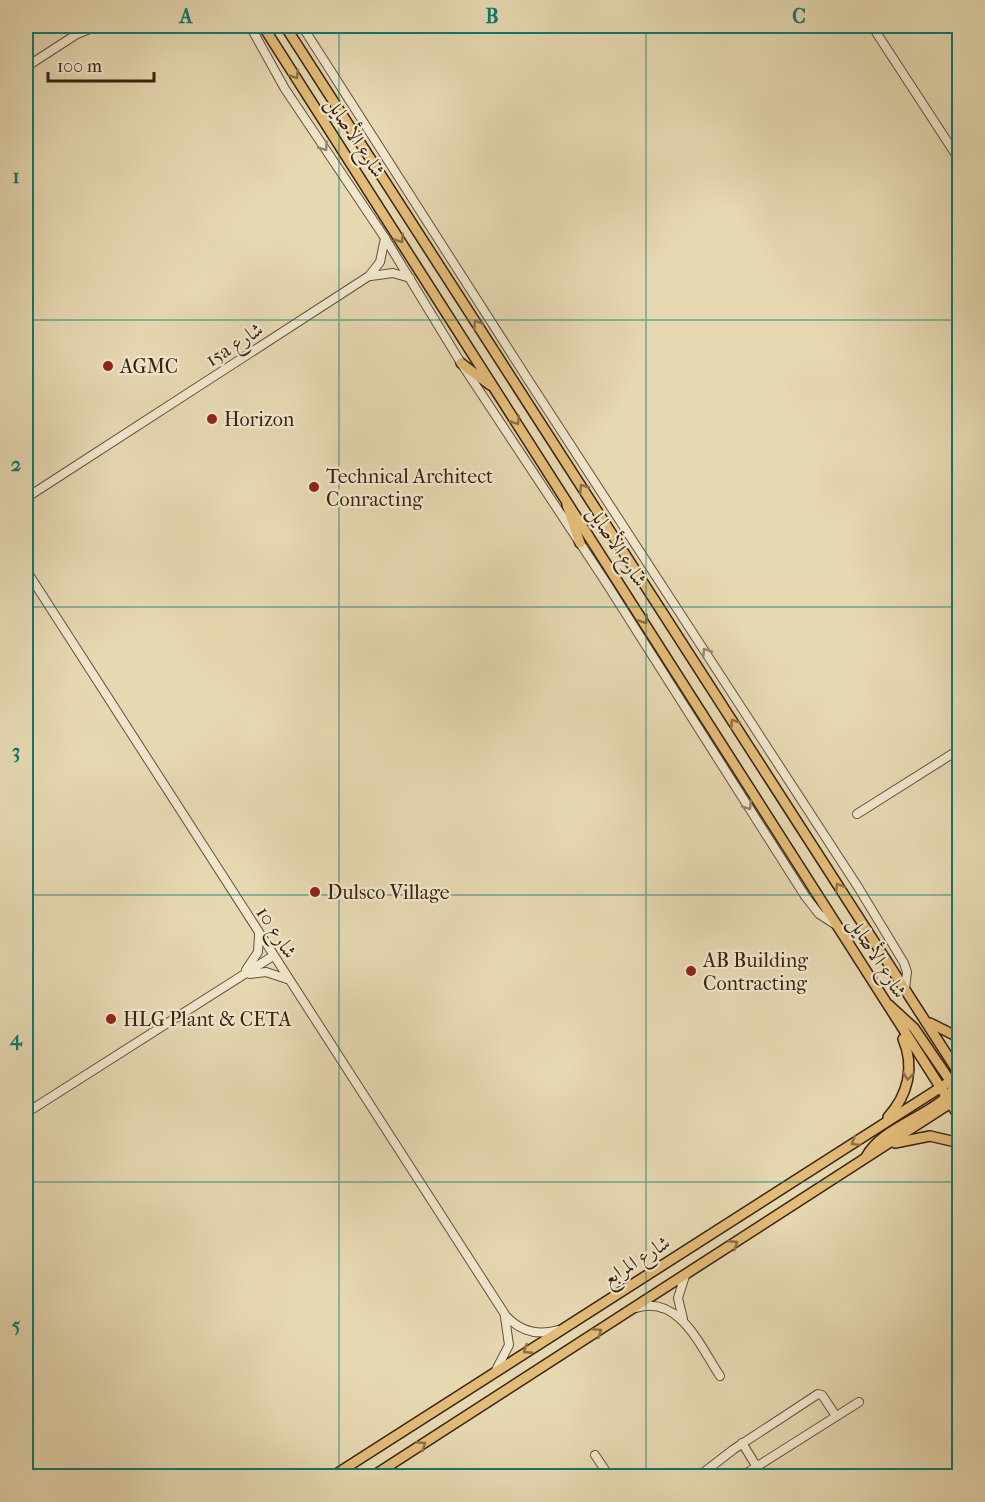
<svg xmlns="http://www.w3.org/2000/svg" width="985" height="1502" font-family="'IM FELL French Canon',Amiri,serif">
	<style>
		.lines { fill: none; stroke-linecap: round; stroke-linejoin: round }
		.minor-casing { stroke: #65503a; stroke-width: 10 }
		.major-casing { stroke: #3a2212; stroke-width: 12 }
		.minor { stroke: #efe6cc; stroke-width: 8 }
		.major { stroke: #e3bc78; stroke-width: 9 }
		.oneway { stroke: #8e6f45 }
		.oneway2 { stroke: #94846f }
		.grid { fill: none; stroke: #0f766e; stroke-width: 1.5; stroke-opacity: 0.55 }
		.poi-dot { fill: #8f2418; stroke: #efe6cc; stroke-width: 2 }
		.labels { text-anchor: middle; stroke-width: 4.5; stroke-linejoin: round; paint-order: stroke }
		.street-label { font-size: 20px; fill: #3a2212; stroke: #efe6cc }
		.poi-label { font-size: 20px; fill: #3a2212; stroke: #efe6cc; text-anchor: start }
		.neatline { fill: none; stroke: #0f766e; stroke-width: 2 }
		.grid-label { font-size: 20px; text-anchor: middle; font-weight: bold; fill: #0f766e }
	</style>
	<rect width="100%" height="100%" fill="#e6d8b1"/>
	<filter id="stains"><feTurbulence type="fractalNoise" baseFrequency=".00333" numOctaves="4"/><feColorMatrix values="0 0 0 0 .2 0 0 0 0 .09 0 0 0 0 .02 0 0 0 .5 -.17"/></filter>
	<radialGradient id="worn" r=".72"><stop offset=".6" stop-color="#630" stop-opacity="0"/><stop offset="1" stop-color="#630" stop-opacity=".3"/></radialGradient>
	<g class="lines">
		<g class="minor-casing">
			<g id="minor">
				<path d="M250 26 285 89 385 238 461 363 605 581 805 896 819 914 836 925"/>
				<path d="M302 26 527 378 858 887 904 963 907 972 905 989"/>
				<path d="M872 26 960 161"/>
				<path d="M26 67 77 34 97 26"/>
				<path d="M371 276 393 273 410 278"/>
				<path d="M26 498 369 276 380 262 385 238"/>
				<path d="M26 570 506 1316C520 1331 538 1336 558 1330"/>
				<path d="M857 814 960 749"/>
				<path d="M246 970 258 952 259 935"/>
				<path d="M250 974 266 972 287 979"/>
				<path d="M26 1113 273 956"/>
				<path d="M636 1308C679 1294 700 1346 720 1376"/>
				<path d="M683 1319 678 1298 685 1276"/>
				<path d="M496 1370 509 1345 505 1317"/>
				<path d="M742 1443 757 1467"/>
				<path d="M595 1455 609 1476"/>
				<path d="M699 1476 734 1449 818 1394 822 1395 836 1416"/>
				<path d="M742 1476 859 1402"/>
			</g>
		</g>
		<g class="major-casing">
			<g id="major">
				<path d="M263 26 960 1118"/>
				<path d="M285 26 960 1075"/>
				<path d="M461 363 490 385"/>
				<path d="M567 505 580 543"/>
				<path d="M889 1005 914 1028 953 1085"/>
				<path d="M930 1023 960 1038"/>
				<path d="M888 1117C908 1095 915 1067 903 1039"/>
				<path d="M895 1143 930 1136 960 1143"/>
				<path d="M866 1157C884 1122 950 1113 960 1076"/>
				<path d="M333 1476 960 1075"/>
				<path d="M373 1476 960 1097"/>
			</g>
		</g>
		<use href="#minor" class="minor"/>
		<use href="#major" class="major"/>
	</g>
	<defs><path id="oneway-chevron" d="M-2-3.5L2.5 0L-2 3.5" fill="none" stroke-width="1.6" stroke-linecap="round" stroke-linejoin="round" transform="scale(1.5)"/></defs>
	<g class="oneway">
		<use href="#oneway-chevron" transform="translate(295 75) rotate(57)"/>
		<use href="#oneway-chevron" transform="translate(400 239) rotate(57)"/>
		<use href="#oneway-chevron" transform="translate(477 324) rotate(-123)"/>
		<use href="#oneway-chevron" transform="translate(516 421) rotate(57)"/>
		<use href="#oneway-chevron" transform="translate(583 488) rotate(-123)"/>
		<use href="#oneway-chevron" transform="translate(644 620) rotate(57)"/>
		<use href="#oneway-chevron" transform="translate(734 723) rotate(-123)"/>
		<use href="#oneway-chevron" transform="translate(839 887) rotate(-122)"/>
		<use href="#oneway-chevron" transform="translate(908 1076) rotate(97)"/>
		<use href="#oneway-chevron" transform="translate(855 1142) rotate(148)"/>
		<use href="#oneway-chevron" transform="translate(734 1244) rotate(-33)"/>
		<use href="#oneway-chevron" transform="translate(598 1332) rotate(-33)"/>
		<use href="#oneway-chevron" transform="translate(527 1350) rotate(147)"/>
		<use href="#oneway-chevron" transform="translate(422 1445) rotate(-33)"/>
	</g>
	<g class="oneway2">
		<use href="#oneway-chevron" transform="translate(324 147) rotate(56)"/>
		<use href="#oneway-chevron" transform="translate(706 652) rotate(-123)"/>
		<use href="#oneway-chevron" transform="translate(748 806) rotate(57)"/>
	</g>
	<path class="grid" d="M339 26V1476M646 26V1476M26 320H960M26 607H960M26 895H960M26 1182H960"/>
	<g class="poi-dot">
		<circle cx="108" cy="366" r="6"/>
		<circle cx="212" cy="419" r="6"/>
		<circle cx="314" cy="487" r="6"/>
		<circle cx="315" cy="892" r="6"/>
		<circle cx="691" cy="971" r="6"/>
		<circle cx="111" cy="1019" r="6"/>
	</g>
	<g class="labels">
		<g class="street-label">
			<text transform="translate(356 137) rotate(57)" y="7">شارع الأصايل</text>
			<text transform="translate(234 344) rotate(-33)" y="7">15a شارع</text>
			<text transform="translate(618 546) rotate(57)" y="7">شارع الأصايل</text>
			<text transform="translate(277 932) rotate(57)" y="7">شارع 10</text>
			<text transform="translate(878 957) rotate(58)" y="7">شارع الأصايل</text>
			<text transform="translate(636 1260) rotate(-32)" y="7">شارع المرابع</text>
		</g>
		<g class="poi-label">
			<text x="120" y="373">AGMC</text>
			<text x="224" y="426">Horizon</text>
			<text x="326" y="483">Technical Architect<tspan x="326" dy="23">Conracting</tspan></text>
			<text x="327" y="899">Dulsco Village</text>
			<text x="703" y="967">AB Building<tspan x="703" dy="23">Contracting</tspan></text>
			<text x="123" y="1026">HLG Plant &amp; CETA</text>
		</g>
	</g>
	<rect width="985" height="1502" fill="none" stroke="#e6d8b1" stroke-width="66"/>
	<path d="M48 72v9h106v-9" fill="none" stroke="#3a2212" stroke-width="3"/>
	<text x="57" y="72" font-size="18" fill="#3a2212" stroke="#efe6cc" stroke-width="4.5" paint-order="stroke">100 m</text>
	<rect x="33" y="33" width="919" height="1436" class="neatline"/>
	<g class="grid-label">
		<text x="186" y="23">A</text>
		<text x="492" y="23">B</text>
		<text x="799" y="23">C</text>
		<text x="16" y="183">1</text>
		<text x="16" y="471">2</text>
		<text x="16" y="758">3</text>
		<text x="16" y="1045">4</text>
		<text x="16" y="1332">5</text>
	</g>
	<rect width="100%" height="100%" filter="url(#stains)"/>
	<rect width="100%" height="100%" fill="url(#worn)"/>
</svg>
